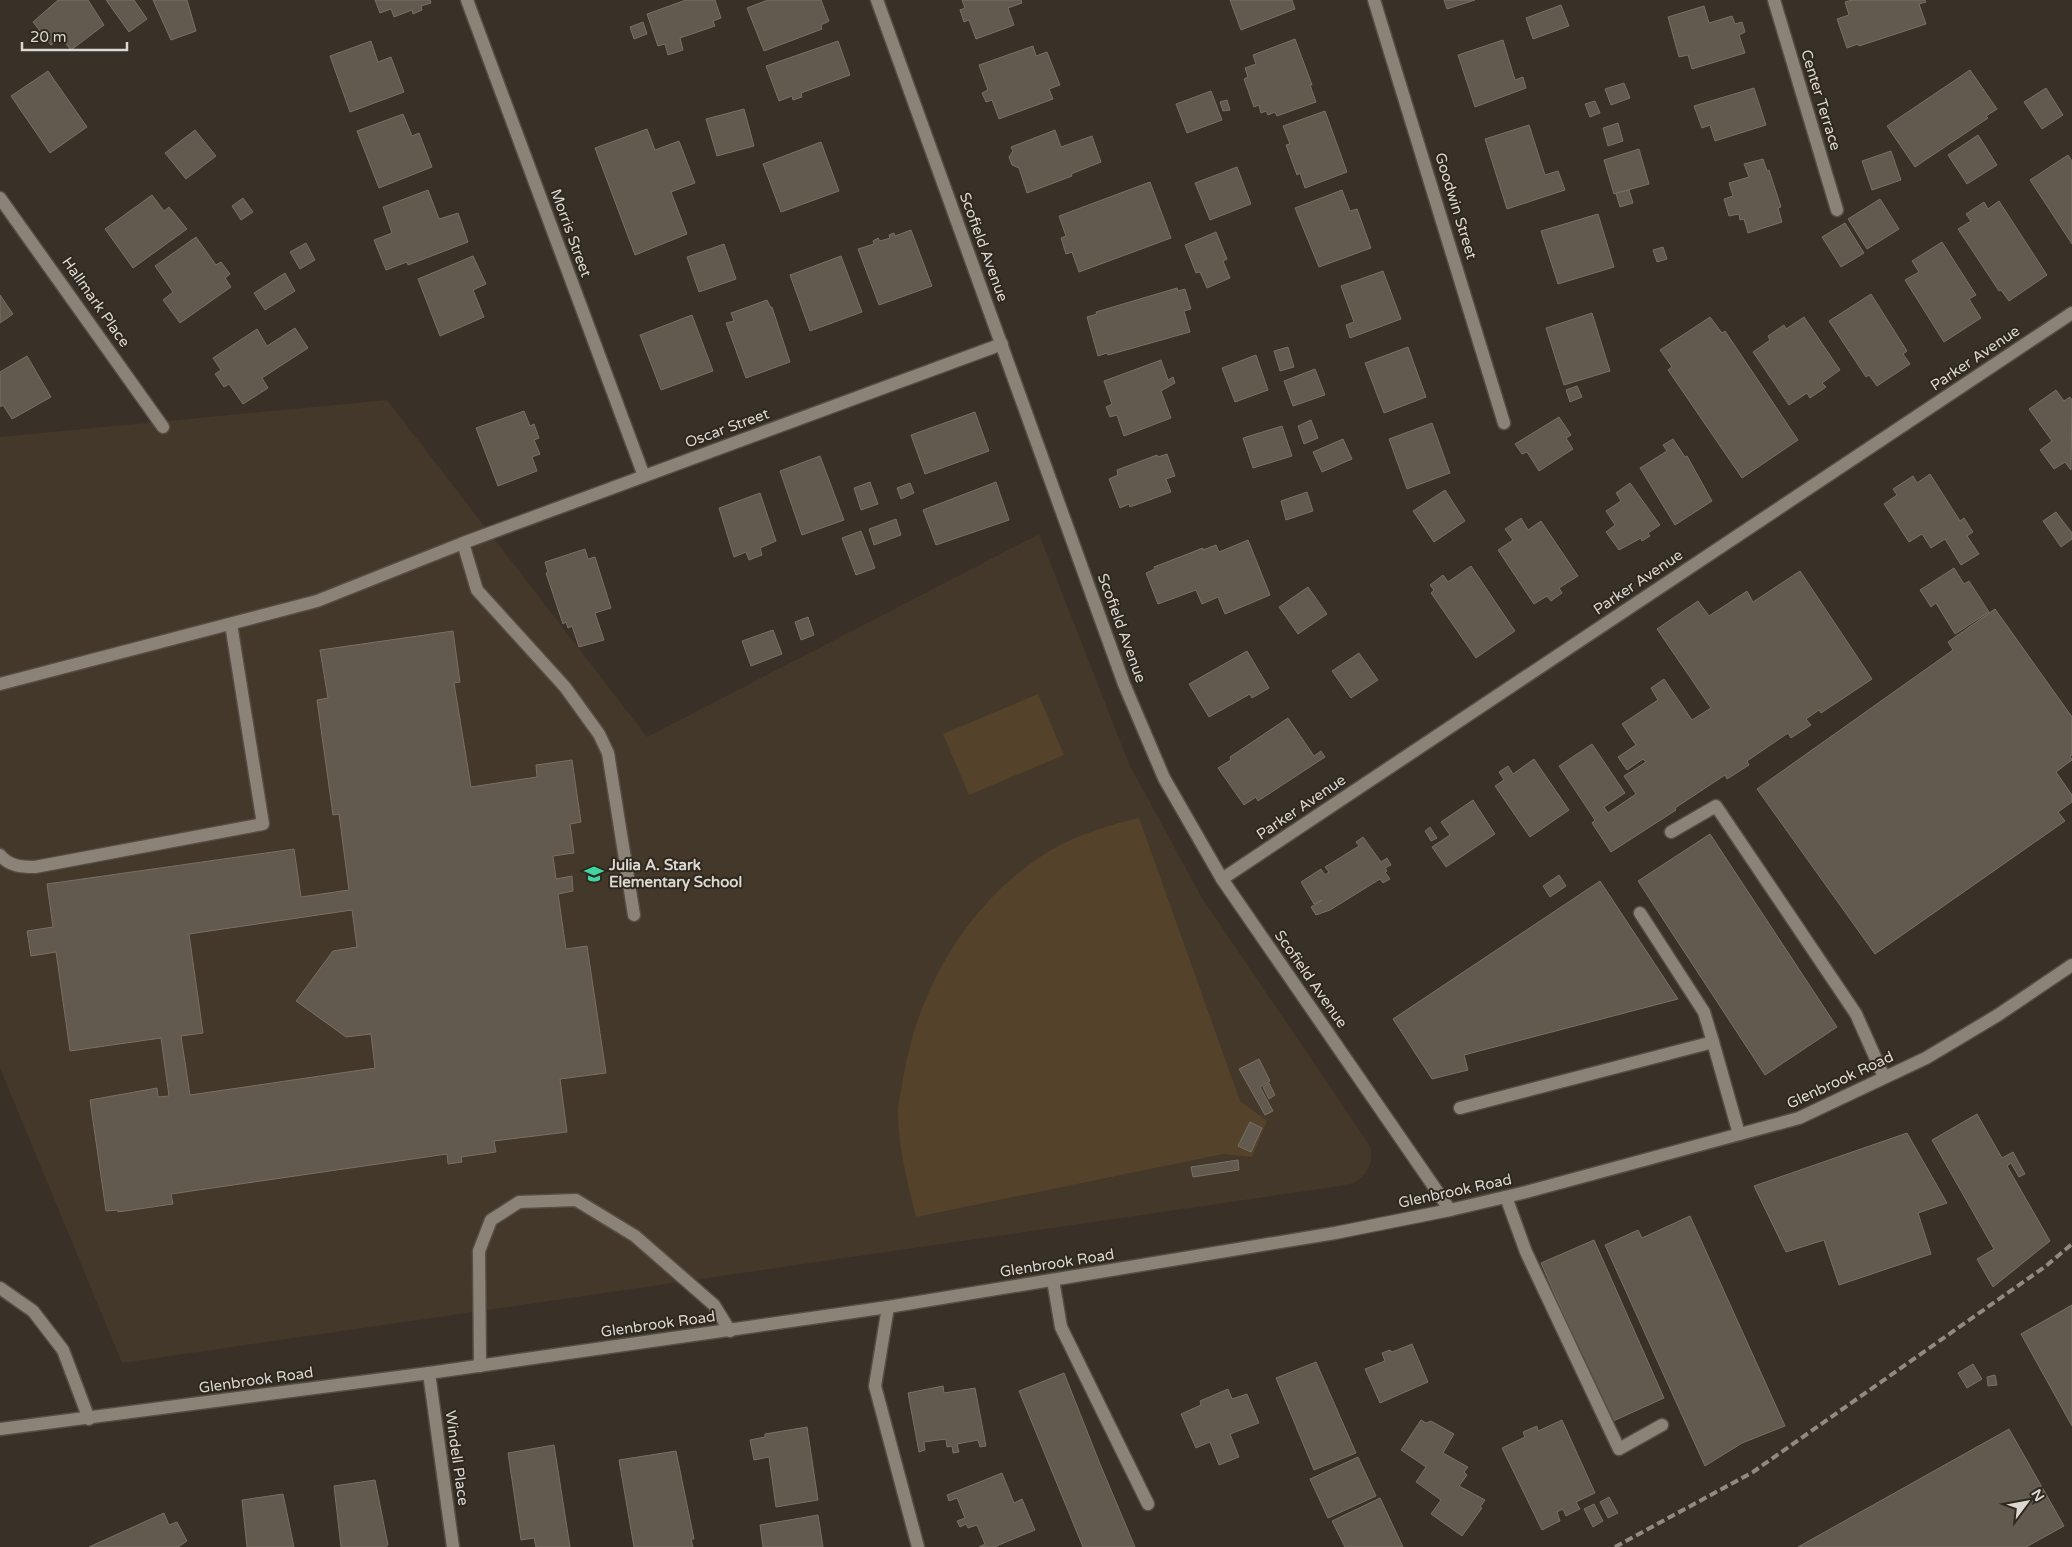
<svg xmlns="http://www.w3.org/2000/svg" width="2072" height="1547" font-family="'Varela Round',sans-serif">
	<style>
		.built { fill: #433829 }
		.green { fill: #54432a }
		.building { fill: #625a4f; stroke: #787065; fill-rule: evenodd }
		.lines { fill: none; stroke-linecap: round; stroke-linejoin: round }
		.minor-casing { stroke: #554e46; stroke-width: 15 }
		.minor { stroke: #8c8378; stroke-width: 12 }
		.rail { stroke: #918a83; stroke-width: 4; stroke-dasharray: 8 4; stroke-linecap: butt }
		.labels { text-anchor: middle; stroke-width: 4; stroke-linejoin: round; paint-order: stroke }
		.street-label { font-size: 15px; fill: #dcd7d1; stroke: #2e281e }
		.poi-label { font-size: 15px; font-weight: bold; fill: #dcd7d1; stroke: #2e281e; text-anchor: start }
	</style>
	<rect width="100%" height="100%" fill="#393128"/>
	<path class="built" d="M387 400 647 737 1039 534 1129 764 1202 898 1368 1143 1371 1149V1162L1365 1174 1354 1183 1334 1187 122 1363 0 1068V437Z"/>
	<g class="green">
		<path d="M1038 694 1064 755 969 795 943 734Z"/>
		<path d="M1139 818 1240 1101 1267 1121 1252 1157 1223 1154 916 1217C908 1183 898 1148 898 1112 898 1101 902 1090 903 1079 918 987 970 899 1051 850 1079 834 1109 825 1139 818Z"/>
	</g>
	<g class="building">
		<path d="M58 0H88L104 25 71 50 61 38 51 45 33 22Z"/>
		<path d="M106 0H134L147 19 129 32Z"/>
		<path d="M153 0H187L196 31 171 40Z"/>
		<path d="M375 0H430L431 3 421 6 422 10 413 14 412 10 394 17 391 9 380 13Z"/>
		<path d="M686 0H715L721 18 713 21 715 26 680 38 683 50 668 55 665 44 658 46 647 14Z"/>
		<path d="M768 0H821L829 21 821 25 822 29 764 51 747 8Z"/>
		<path d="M962 0H1021L1022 3 1008 8 1014 25 976 39 969 20 964 22 960 10 965 8Z"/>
		<path d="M1230 0H1292L1295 9 1241 30Z"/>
		<path d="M1444 0H1475L1447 9Z"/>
		<path d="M1852 0H1925L1926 2 1919 4 1926 24 1859 46 1858 44 1847 48 1837 19 1849 15 1845 2Z"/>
		<path d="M1561 5 1569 26 1533 39 1526 18Z"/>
		<path d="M1704 6 1709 23 1732 16 1735 24 1742 22 1745 32 1739 35 1745 53 1692 69 1688 55 1679 57 1668 17Z"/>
		<path d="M643 22 647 34 634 39 630 27Z"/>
		<path d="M1295 39 1312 85H1310L1316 102 1277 116 1275 112 1268 115 1266 111 1261 113 1259 105 1254 107 1244 79 1248 77 1245 68 1256 64 1253 55Z"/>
		<path d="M1503 40 1515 80 1523 77 1526 88 1475 107 1458 55Z"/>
		<path d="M371 41 378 62 391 57 404 92 350 112 330 56Z"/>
		<path d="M838 41 850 75 801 93 802 97 793 100 792 96 779 101 766 66Z"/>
		<path d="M1033 46 1036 56 1047 52 1060 85 1049 89 1053 99 999 119 992 100 986 102 982 93 988 90 979 65Z"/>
		<path d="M1970 70 1997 109 1986 116 1988 118 1915 167 1887 126Z"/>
		<path d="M48 71 87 127 50 153 11 96Z"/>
		<path d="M1624 83 1630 98 1611 105 1605 89Z"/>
		<path d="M1754 88 1766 125 1715 141 1710 125 1702 128 1694 106Z"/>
		<path d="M2046 88 2063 115 2042 129 2024 102Z"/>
		<path d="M1211 91 1222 120 1187 133 1176 104Z"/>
		<path d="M1227 100 1230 110 1223 111 1220 102Z"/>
		<path d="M1595 101 1600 113 1590 117 1585 104Z"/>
		<path d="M744 109 754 146 717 156 706 119Z"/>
		<path d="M1325 111 1347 172 1305 188 1300 173 1297 175 1286 145 1290 144 1283 126Z"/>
		<path d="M403 114 412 136 419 133 432 167 379 188 357 131Z"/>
		<path d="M1618 123 1623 141 1608 146 1603 128Z"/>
		<path d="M1529 125 1545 175 1558 171 1565 190 1507 209 1485 139Z"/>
		<path d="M647 129 655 150 679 141 695 183 671 192 687 234 635 255 595 148Z"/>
		<path d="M195 130 216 156 186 179 165 153Z"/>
		<path d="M1055 130 1061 147 1092 136 1101 162 1071 174 1072 176 1027 193 1019 168 1012 165 1009 157 1013 151 1011 147Z"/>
		<path d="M1978 135 1997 165 1967 184 1948 155Z"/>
		<path d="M821 142 839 191 781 212 763 164Z"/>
		<path d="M1639 149 1649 184 1614 194 1604 160Z"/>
		<path d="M1891 151 1901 180 1872 190 1862 161Z"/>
		<path d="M2068 155 2072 161V244L2030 180Z"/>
		<path d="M1763 159 1767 171 1769 170 1781 207 1778 208 1782 222 1748 233 1744 219 1740 220 1739 214 1729 216 1724 199 1733 196 1729 183 1749 177 1744 164Z"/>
		<path d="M1237 167 1251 204 1210 220 1195 183Z"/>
		<path d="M1150 182 1171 238 1079 272 1072 252 1066 254 1061 238 1066 236 1059 216Z"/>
		<path d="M428 190 439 219 458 213 468 242 408 265 407 262 386 270 374 240 392 233 383 207Z"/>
		<path d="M1342 190 1350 211 1357 209 1371 248 1319 267 1295 208Z"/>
		<path d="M1629 190 1633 203 1620 207 1616 193Z"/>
		<path d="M152 195 164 211 169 207 187 229 133 268 105 229Z"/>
		<path d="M243 198 253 212 241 220 232 206Z"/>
		<path d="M1880 199 1899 229 1867 249 1848 219Z"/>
		<path d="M1999 201 2047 275 2009 301 2001 290 1999 291 1958 229 1971 221 1966 214 1984 202 1988 209Z"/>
		<path d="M1598 214 1614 267 1558 284 1541 231Z"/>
		<path d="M1845 223 1864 253 1841 267 1822 237Z"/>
		<path d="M911 230 932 286 879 305 858 249 874 244 873 241 878 238 880 241 890 238 889 235 894 233 895 236Z"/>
		<path d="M1216 232 1227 259 1223 261 1230 278 1207 288 1200 272 1196 273 1185 245Z"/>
		<path d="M196 237 216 265 221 262 230 274 225 278 231 287 180 323 163 300 173 292 155 266Z"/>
		<path d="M1942 242 1976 295 1969 299 1981 318 1944 342 1905 280 1919 272 1912 261Z"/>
		<path d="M306 243 315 260 300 269 290 252Z"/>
		<path d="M724 244 736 279 699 292 687 257Z"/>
		<path d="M1663 247 1667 259 1657 262 1653 250Z"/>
		<path d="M473 256 486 284 473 290 484 317 440 336 418 279Z"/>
		<path d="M841 256 862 312 810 331 790 275Z"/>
		<path d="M1383 271 1401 319 1350 338 1346 325 1354 322 1341 286Z"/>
		<path d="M285 273 295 291 265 310 254 293Z"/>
		<path d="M1177 288 1178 291 1185 289 1191 309 1184 311 1190 332 1108 355 1107 353 1098 356 1087 317 1097 314 1096 312Z"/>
		<path d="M1871 294 1907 351 1903 354 1910 364 1877 386 1869 375 1866 377 1829 321Z"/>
		<path d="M0 295 13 314 0 323Z"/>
		<path d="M767 300 771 308 772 307 790 362 746 378 726 323 734 321 731 313Z"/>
		<path d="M1592 313 1610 371 1564 385 1546 328Z"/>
		<path d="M692 315 713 371 661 390 640 335Z"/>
		<path d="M1710 317 1722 333 1725 331 1798 440 1742 478 1668 370 1672 367 1660 350Z"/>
		<path d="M1804 317 1840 370 1822 383 1826 387 1810 398 1807 393 1789 405 1753 352 1770 340 1768 336 1784 325 1786 329Z"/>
		<path d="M295 328 308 348 262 378 268 388 243 404 229 384 224 387 215 374 221 370 213 358 257 329 267 346Z"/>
		<path d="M1288 347 1294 367 1280 371 1274 351Z"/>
		<path d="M1408 347 1426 397 1384 413 1365 363Z"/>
		<path d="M1256 355 1268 390 1235 402 1222 368Z"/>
		<path d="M27 356 51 397 12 419 3 405 0 407V372Z"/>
		<path d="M1161 360 1168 380 1173 377 1175 383 1161 391 1171 418 1124 436 1117 415 1110 417 1106 407 1112 404 1104 381Z"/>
		<path d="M1315 369 1325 395 1293 406 1284 381Z"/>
		<path d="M1577 386 1582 397 1570 402 1566 390Z"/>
		<path d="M2056 390 2064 401 2070 397 2072 400 2071 470 2065 462 2054 469 2040 450 2052 441 2029 409Z"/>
		<path d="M524 411 530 426 534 424 539 438 534 440 540 454 532 457 537 471 498 486 476 428Z"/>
		<path d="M975 412 989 451 925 474 911 435Z"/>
		<path d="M1559 417 1571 435 1566 438 1573 449 1539 471 1527 452 1522 454 1515 444Z"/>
		<path d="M1311 420 1318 438 1304 444 1298 426Z"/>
		<path d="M1432 423 1450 473 1407 489 1389 439Z"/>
		<path d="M1282 426 1292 456 1253 468 1243 438Z"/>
		<path d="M1343 439 1352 459 1322 472 1313 452Z"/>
		<path d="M1673 439 1685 457 1687 456 1712 501 1675 525 1640 468 1667 451 1663 445Z"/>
		<path d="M1167 454 1175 476 1166 479 1171 492 1130 507 1129 504 1120 508 1109 479 1118 475 1117 470 1157 455 1158 457Z"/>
		<path d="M820 456 844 520 802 535 780 471Z"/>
		<path d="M1930 474 1960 521 1964 518 1973 532 1967 536 1979 554 1961 565 1945 539 1931 548 1922 534 1909 542 1884 504 1897 495 1893 489 1913 476 1917 483Z"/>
		<path d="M870 482 878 504 861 510 854 488Z"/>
		<path d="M996 482 1009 520 936 545 923 510Z"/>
		<path d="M910 483 914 493 901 499 897 488Z"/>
		<path d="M1630 483 1660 525 1648 533 1650 536 1642 541 1641 538 1619 550 1606 532 1615 525 1606 511 1621 501 1616 493Z"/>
		<path d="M1445 490 1465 521 1434 542 1413 511Z"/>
		<path d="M1307 492 1313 511 1286 520 1281 501Z"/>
		<path d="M760 493 776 541 760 548 762 555 749 560 746 552 734 557 719 508Z"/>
		<path d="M2056 512 2072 533V539L2061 547 2043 521Z"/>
		<path d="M1521 518 1528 530 1541 521 1578 576 1559 588 1562 593 1551 601 1547 596 1534 604 1498 550 1513 540 1505 529Z"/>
		<path d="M896 519 901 535 874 545 869 529Z"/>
		<path d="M861 531 875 568 856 575 842 538Z"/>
		<path d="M1248 540 1270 595 1225 614 1218 597 1202 604 1196 590 1158 604 1146 573 1155 569 1154 567 1203 548V550L1216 545 1219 552Z"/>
		<path d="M585 549 588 559 595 557 611 608 595 613 604 640 579 647 572 626 568 628 566 622 563 624 546 573 548 572 545 562Z"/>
		<path d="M1471 566 1515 631 1476 658 1431 593 1434 590 1430 585 1443 575 1448 582Z"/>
		<path d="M1954 568 1964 584 1969 581 1989 612 1955 634 1936 603 1931 607 1920 590Z"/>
		<path d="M1800 571 1872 679 1821 713 1819 710 1806 719 1811 725 1791 738 1788 733 1747 761 1749 765 1727 779 1725 775 1675 808 1676 810 1611 852 1592 823 1595 820 1559 766 1592 744 1625 793 1604 807 1608 813 1636 794 1624 776 1646 762 1643 759 1627 770 1618 757 1636 745 1622 724 1658 700 1651 688 1664 679 1692 720 1711 708 1657 629 1698 601 1709 616 1747 591 1753 602Z"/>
		<path d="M1308 587 1327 614 1298 634 1279 607Z"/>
		<path d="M1995 609 2072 717V755L2070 756 2072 760 2056 772 2072 795V802L2058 812 2065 821 1875 954 1757 789 1953 650 1948 642Z"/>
		<path d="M808 617 814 635 801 640 795 622Z"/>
		<path d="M773 630 782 654 751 666 742 641Z"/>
		<path d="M453 631 460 682 454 683 471 787 537 777 536 765 572 760 581 822 570 824 574 853 553 856 556 879 572 876 573 891 558 894 566 949 587 946 606 1073 560 1079 567 1132 494 1141 496 1152 461 1157 462 1162 448 1164 447 1154 171 1194 173 1204 118 1212V1210L106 1211 90 1100 157 1088 158 1097 169 1096 161 1038 70 1051 56 952 31 956 27 931 53 927 47 884 294 849 301 897 349 890 339 814 333 815 317 700 328 698 320 650ZM352 910 357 947 333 951 296 1001 346 1037 371 1034 375 1068 190 1095 181 1036 203 1033 189 934Z"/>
		<path d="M1247 651 1269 688 1252 698 1250 694 1209 717 1189 684Z"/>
		<path d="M1359 653 1378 680 1351 698 1332 671Z"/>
		<path d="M1288 718 1314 756 1321 751 1325 757 1258 801 1256 797 1244 805 1218 768 1231 760 1230 757Z"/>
		<path d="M1534 759 1569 810 1530 837 1495 786 1504 780 1499 772 1508 766 1513 774Z"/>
		<path d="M1473 800 1495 834 1446 867 1432 847 1450 835 1441 822Z"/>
		<path d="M1430 827 1437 838 1431 841 1425 831Z"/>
		<path d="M1710 834 1837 1027 1765 1075 1638 881Z"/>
		<path d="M1363 837 1381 862 1387 858 1391 865 1385 868 1387 871 1385 872 1390 879 1383 883 1380 879 1330 910 1316 915 1311 907 1322 900 1314 904 1301 882 1321 869 1325 875 1329 872 1325 867 1359 846 1356 842Z"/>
		<path d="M1559 875 1566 886 1550 897 1543 886Z"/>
		<path d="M1600 881 1678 999 1464 1055 1468 1070 1432 1079 1393 1019Z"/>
		<path d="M1259 1059 1270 1081 1260 1087 1273 1111 1265 1115 1239 1069Z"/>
		<path d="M1269 1083 1275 1095 1269 1099 1263 1087Z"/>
		<path d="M1977 1114 2002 1158 2013 1152 2025 1174 2019 1177 2011 1163 2007 1166 2050 1241 1993 1287 1977 1259 1994 1249 1932 1140Z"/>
		<path d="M1250 1122 1262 1128 1251 1152 1238 1146Z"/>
		<path d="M1907 1133 1947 1203 1918 1213 1931 1254 1839 1285 1824 1240 1786 1252 1754 1186Z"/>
		<path d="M1238 1160 1239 1170 1193 1177 1191 1167Z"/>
		<path d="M1690 1216 1785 1426 1742 1443 1705 1466 1605 1245 1638 1230 1642 1238Z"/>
		<path d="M1594 1240 1664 1398 1611 1422 1541 1263Z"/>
		<path d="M2072 1305V1426L2021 1334Z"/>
		<path d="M1412 1344 1428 1382 1380 1403 1365 1369 1385 1361 1382 1353 1390 1350 1392 1352Z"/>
		<path d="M1316 1362 1356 1453 1314 1470 1276 1378Z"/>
		<path d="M1973 1364 1982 1379 1967 1388 1958 1373Z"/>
		<path d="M1064 1373 1100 1464 1135 1547H1083L1019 1391Z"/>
		<path d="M1995 1375 1997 1385 1988 1386 1987 1377Z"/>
		<path d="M943 1386 944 1393 975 1388 986 1446 980 1447 978 1440 957 1444 959 1452 953 1453 952 1446 947 1447 946 1439 924 1442 925 1450 919 1452 908 1393Z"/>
		<path d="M1228 1389 1232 1399 1247 1394 1259 1423 1230 1434 1239 1457 1219 1465 1210 1442 1196 1448 1181 1414 1201 1405 1200 1401Z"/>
		<path d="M1421 1420 1426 1423 1431 1421 1454 1434 1443 1453 1468 1467 1464 1472 1467 1475 1459 1486 1485 1500 1480 1507 1482 1508 1462 1536 1431 1514 1441 1500 1416 1482 1426 1467 1401 1450Z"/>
		<path d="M1562 1420 1595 1493 1576 1502 1580 1509 1566 1516 1563 1509 1557 1512 1560 1521 1542 1530 1502 1448 1525 1437 1523 1432 1537 1426 1538 1431Z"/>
		<path d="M807 1427 818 1500 776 1507 769 1457 754 1460 750 1440 765 1437V1434Z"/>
		<path d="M2009 1429 2064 1526 2026 1547H1798Z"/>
		<path d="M554 1445 570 1547H536L534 1538 521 1540 508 1453Z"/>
		<path d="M676 1451 694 1539H691L693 1547H634L619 1460Z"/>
		<path d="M1358 1457 1376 1496 1328 1518 1310 1479Z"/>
		<path d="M1002 1473 1014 1503 1022 1499 1035 1530 994 1547H979L985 1544 977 1525 968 1528 966 1524 960 1527 957 1521 965 1518 957 1498 949 1501 947 1495Z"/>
		<path d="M375 1480 388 1545 385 1547H341L334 1486Z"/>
		<path d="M283 1494 294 1547H247L242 1500Z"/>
		<path d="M1609 1497 1618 1513 1608 1518 1600 1502Z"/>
		<path d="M1380 1498 1403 1547H1345L1332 1521Z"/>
		<path d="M1594 1504 1603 1521 1593 1527 1584 1509Z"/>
		<path d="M164 1513 169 1525 177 1522 187 1541 178 1547H89Z"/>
		<path d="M818 1515 823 1547H763L760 1525Z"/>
	</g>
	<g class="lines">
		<g class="minor-casing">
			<g id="minor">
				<path d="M467 0 644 476"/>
				<path d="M877 0 1124 684 1164 778 1222 879 1450 1210"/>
				<path d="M1374 0 1504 423"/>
				<path d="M1774 0 1837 210"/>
				<path d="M0 198 163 427"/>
				<path d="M463 543 477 590 565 687 599 734 608 753 634 915"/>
				<path d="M0 684 317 601 463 543 1002 344"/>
				<path d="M1671 832 1716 806 1856 1014 1884 1077"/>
				<path d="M0 855C9 866 21 867 35 867L263 824 231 624"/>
				<path d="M1222 879 2072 313"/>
				<path d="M1640 913 1704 1012 1713 1042"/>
				<path d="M1460 1108 1713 1042 1739 1134"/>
				<path d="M1506 1197 1526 1252 1619 1449 1662 1425"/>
				<path d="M1053 1280 1061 1327 1148 1504"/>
				<path d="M0 1288 33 1311 63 1350 89 1419"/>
				<path d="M888 1307 875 1386 918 1547"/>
				<path d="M480 1366 479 1251 491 1220 519 1202 576 1200 635 1236 714 1305 730 1331"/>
				<path d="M429 1373 453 1547"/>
				<path d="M0 1429 429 1373 888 1307 1335 1233 1450 1210 1526 1192 1799 1118 1926 1058 1998 1015 2072 965"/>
			</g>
		</g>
		<use href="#minor" class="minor"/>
		<path class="rail" d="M1615 1547 1753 1472 2046 1266 2072 1244"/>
	</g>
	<defs>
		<g id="school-bare" transform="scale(1.5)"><path d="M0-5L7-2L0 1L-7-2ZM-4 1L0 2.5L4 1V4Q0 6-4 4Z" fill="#42d4a1" stroke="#2e281e" stroke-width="2.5" paint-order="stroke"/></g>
	</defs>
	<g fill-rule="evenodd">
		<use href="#school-bare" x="594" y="874"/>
	</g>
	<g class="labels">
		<g class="street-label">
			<text transform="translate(1821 100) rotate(73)" y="5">Center Terrace</text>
			<text transform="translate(1456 206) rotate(73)" y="5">Goodwin Street</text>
			<text transform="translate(571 233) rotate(70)" y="5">Morris Street</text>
			<text transform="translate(984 247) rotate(70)" y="5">Scofield Avenue</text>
			<text transform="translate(96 302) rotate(55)" y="5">Hallmark Place</text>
			<text transform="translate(1975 358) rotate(-34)" y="5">Parker Avenue</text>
			<text transform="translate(727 428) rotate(-20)" y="5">Oscar Street</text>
			<text transform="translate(1638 582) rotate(-34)" y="5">Parker Avenue</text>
			<text transform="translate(1122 628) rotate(70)" y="5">Scofield Avenue</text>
			<text transform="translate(1301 807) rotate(-34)" y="5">Parker Avenue</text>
			<text transform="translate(1311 979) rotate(55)" y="5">Scofield Avenue</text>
			<text transform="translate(1840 1080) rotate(-25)" y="5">Glenbrook Road</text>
			<text transform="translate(1455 1191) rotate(-12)" y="5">Glenbrook Road</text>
			<text transform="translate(1057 1263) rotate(-9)" y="5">Glenbrook Road</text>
			<text transform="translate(658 1324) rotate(-8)" y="5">Glenbrook Road</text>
			<text transform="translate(256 1380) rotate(-8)" y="5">Glenbrook Road</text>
			<text transform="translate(457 1458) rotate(82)" y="5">Windell Place</text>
		</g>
		<g class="poi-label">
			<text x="609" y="870">Julia A. Stark<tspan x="609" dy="17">Elementary School</tspan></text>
		</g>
	</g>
	<g transform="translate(2027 1502) rotate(58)" stroke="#2e281e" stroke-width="4" paint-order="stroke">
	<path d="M0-4L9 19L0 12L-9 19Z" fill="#dcd7d1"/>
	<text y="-8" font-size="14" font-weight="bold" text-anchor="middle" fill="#dcd7d1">N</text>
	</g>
	<path d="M22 42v8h105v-8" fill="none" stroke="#dcd7d1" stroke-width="2.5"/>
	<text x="30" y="42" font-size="15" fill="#dcd7d1" stroke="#2e281e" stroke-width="4" paint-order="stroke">20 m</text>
</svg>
